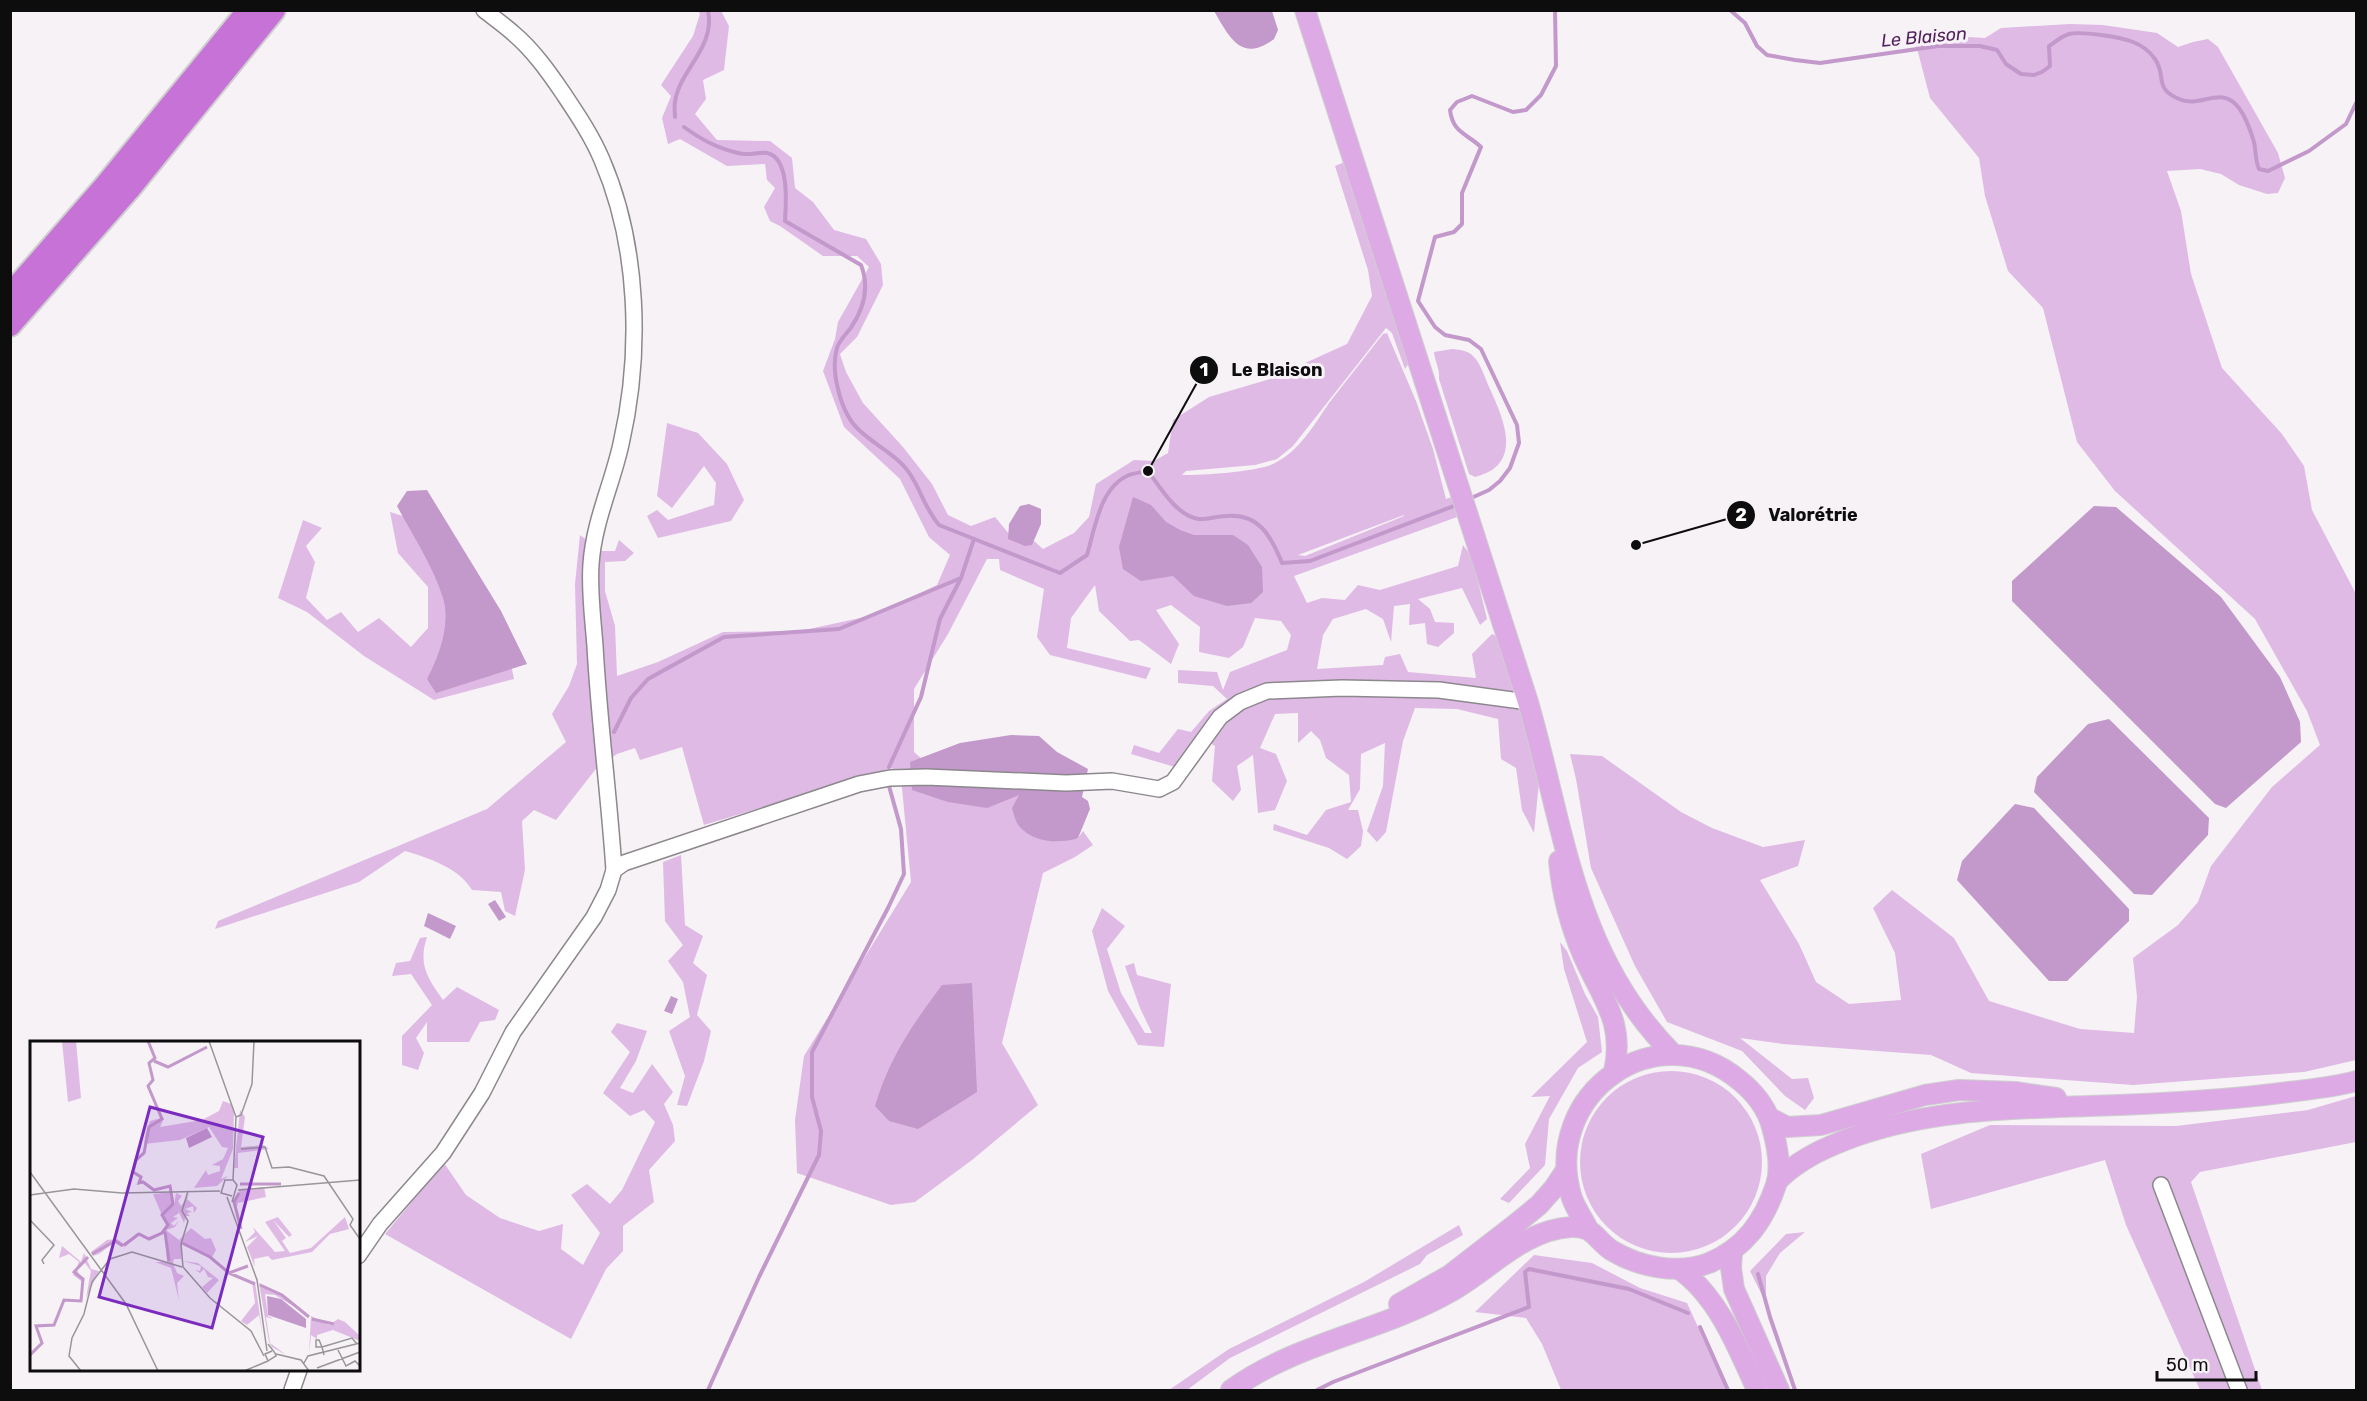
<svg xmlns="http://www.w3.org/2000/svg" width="2367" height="1401" font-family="Rubik,sans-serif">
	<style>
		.green { fill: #dfbae5; fill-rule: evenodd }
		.water { fill: #c398cb }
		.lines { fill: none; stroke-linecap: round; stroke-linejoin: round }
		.stream { stroke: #c398cb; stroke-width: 4 }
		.minor-casing { stroke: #8c888d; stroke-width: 18 }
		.major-casing { stroke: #cfcfcf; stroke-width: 22 }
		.highway-casing { stroke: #cfcfcf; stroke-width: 26 }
		.minor { stroke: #fff; stroke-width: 15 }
		.major { stroke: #ddaae6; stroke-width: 20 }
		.highway { stroke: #c672d6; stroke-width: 22 }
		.labels { text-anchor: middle; stroke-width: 6; stroke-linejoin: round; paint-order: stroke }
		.water-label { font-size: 18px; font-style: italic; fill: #53205d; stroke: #f6f2f6 }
		.inset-river { fill: none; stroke: #c398cb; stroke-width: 3 }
		.inset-road { fill: none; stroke: #999699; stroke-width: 1.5 }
		.view { fill: #7b2cbf; fill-opacity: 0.15; stroke: #7b2cbf; stroke-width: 3 }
		.inset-edge { fill: none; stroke: #0e0d0e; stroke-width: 3 }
		.leader { fill: none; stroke: #0e0d0e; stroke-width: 2 }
		.callout-dot { fill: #0e0d0e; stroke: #f6f2f6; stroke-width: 2 }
		.mark-label { font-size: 18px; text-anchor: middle; font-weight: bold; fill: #fff }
		.callout-label { font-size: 18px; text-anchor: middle; font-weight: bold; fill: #0e0d0e; stroke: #f6f2f6; stroke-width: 6; stroke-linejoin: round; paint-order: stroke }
	</style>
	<rect width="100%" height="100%" fill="#f6f2f6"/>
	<g class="green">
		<path d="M698 11H721L729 26 724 70 703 80 706 99 695 114 717 140 770 141 792 158 795 188 813 202 834 230 866 239 881 264 883 285 857 337 840 354 846 372 863 403 903 447 932 484 948 515 971 526 995 517 1010 535 1025 533 1043 549 1074 533 1089 517 1096 484 1134 460 1154 461 1168 453 1173 420 1209 397 1270 379 1347 344 1372 296 1368 270 1335 166 1347 161 1409 363 1405 369 1392 333 1386 328 1293 446 1277 459 1255 465 1186 471 1182 475C1204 475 1254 472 1273 464 1299 452 1314 425 1329 403 1347 380 1365 357 1383 334L1387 333 1416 401 1433 449 1446 499 1452 497 1457 517 1294 576 1307 603 1322 598 1345 600 1358 585 1380 590 1458 566 1463 545 1472 557 1487 619 1480 625 1462 588 1418 599 1430 609 1435 622 1454 623V633L1438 647 1427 644 1425 623 1409 625 1410 604 1394 606 1391 642 1383 619 1366 609 1333 619 1323 635 1317 669 1383 665 1385 657 1400 654 1408 672 1476 678 1472 654 1492 634 1500 638 1539 782 1534 833 1522 810 1516 768 1501 759 1498 719 1457 709 1415 708 1403 741 1386 832 1377 842 1367 831 1383 786 1385 743 1361 754 1360 789 1348 810H1358L1363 831 1361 846 1347 859 1329 848 1273 830 1274 824 1307 835 1326 810 1351 802 1349 775 1326 758 1320 740 1311 731 1298 743V713L1275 714 1260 748 1276 754 1287 781 1275 810 1258 813 1253 755 1237 766 1241 790 1233 801 1212 781 1215 746 1197 735 1175 767 1131 754 1134 745 1159 753 1178 729 1191 732 1209 711 1227 699 1213 686 1178 683V670L1217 672 1223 690 1230 672 1287 650 1291 635 1281 621 1255 618 1243 647 1229 658 1199 652 1200 627 1171 605 1156 610 1179 644 1171 664 1139 640 1130 641 1099 611 1095 585 1071 618 1067 648 1151 668 1146 679 1050 655 1037 637 1044 589 1000 570 999 559H987L948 634 914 689V752L963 795 1020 794 1078 838 1083 831 1093 845 1075 857 1043 873 1002 1043 1038 1105 972 1160 915 1202 891 1205 797 1173 795 1120 804 1056 911 882 902 788 892 768 704 825 682 747 640 760 635 748 617 754 595 770 556 820 534 810 522 821 525 870 515 916 505 911 501 892 472 890C459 868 429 858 405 851L359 882 215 929 218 921 487 809 566 742 552 714 569 686 577 664 575 584 580 535 601 551H615L619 540 634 553 625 561 605 562V591L615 626 617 676 658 662 723 632 800 631 874 615 937 585 950 555 929 537 900 479 844 427 823 371 835 339 838 322 869 267 857 256H823L780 226 770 221 764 207 775 188 767 180 765 164 727 166 680 139 668 144 662 118 671 96 661 85 693 36 700 14ZM1404 516 1305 556 1298 555 1404 515Z"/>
		<path d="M2070 24 2103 25 2157 33 2178 47 2193 42 2208 39 2218 47 2278 153 2285 178 2278 193 2267 194 2239 185 2221 174 2200 169 2167 171 2181 211 2191 274 2222 368 2282 434 2304 466 2312 510 2356 594V1060L2304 1072 2133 1085 1971 1073 1931 1055 1783 1044 1740 1038 1792 1079 1808 1078 1814 1098 1805 1110 1785 1096 1742 1051 1667 1022 1635 966 1591 868 1576 779 1570 754 1602 756 1681 812 1712 828 1763 847 1805 840 1798 866 1760 880 1799 944 1816 982 1849 1004 1901 1000 1895 953 1873 908 1892 890 1954 938 1989 1001 2080 1029 2134 1033 2137 997 2133 958 2178 925 2198 902 2211 866 2272 787 2320 745 2307 711 2255 619 2115 491 2077 442 2043 308 2008 271 1985 196 1979 158 1930 98 1914 37 1957 31 1968 37 1985 38 2001 28Z"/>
		<path d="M1452 349C1460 350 1467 350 1473 356 1481 363 1485 379 1490 389 1504 420 1524 465 1475 477L1469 474 1439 379C1440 369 1435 362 1434 352Z"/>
		<path d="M667 423 698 433 727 464 744 500 731 521 658 538 647 516 657 510 668 520 714 505 716 483 704 466 672 508 657 496Z"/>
		<path d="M390 512 419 521 510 660 514 679 434 700 364 656 307 612 278 598 303 520 322 528 306 546 315 562 306 598 327 620 341 612 358 632 379 618 411 647 428 628V587L398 553Z"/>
		<path d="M681 855 685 925 703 936 693 963 707 975 697 1015 711 1031 704 1061 687 1106 677 1105 685 1076 669 1031 690 1017 683 982 668 961 683 945 665 921 663 862Z"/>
		<path d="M1102 908 1125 926 1107 949 1121 993 1145 1033H1152L1140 1008 1125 966 1134 963 1137 975 1171 984 1164 1047 1138 1045 1108 991 1092 931Z"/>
		<path d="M427 937C418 964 427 978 443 1000L457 987 499 1010 495 1020 480 1022 469 1042H427V1022L416 1038 424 1053 418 1070 402 1065V1036L432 1005 411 974 392 976 396 963 410 961 420 938Z"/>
		<path d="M1560 942 1567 951 1585 994 1598 1017 1602 1052 1578 1068 1549 1119 1545 1165 1509 1203 1500 1199 1530 1168 1525 1144 1550 1096 1531 1097 1587 1042 1564 969Z"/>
		<path d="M617 1023 647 1031 636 1061 620 1088 633 1093 652 1064 673 1092 664 1104 673 1125 675 1141 649 1170 654 1202 623 1226V1251L606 1269 571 1339 385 1234 444 1163 466 1195 500 1218 539 1231 563 1224 561 1249 583 1265 600 1233 571 1195 587 1184 610 1204 622 1190 655 1122 644 1110 630 1116 603 1093 630 1052 611 1032Z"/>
		<circle cx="1671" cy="1162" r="91"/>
		<path d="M2356 1096V1142L2200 1172 2191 1182 2262 1390H2200L2126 1225 2105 1160 1931 1209 1921 1154 1990 1125 2176 1126 2308 1110Z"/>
		<path d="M1459 1225 1463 1235 1427 1255 1420 1264 1230 1358 1187 1390H1169L1229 1349 1364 1282Z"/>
		<path d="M1805 1232 1780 1253 1766 1276V1303L1750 1271 1786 1234Z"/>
		<path d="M1534 1255 1592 1263 1640 1288 1687 1303 1727 1390H1561L1542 1344 1526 1318 1475 1312Z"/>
	</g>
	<g class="water">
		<path d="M1214 11H1272L1278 30 1274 39C1241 63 1230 38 1214 11Z"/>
		<path d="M427 490 501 611 527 664 436 693 427 679C439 657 451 623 443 598 433 566 413 536 397 506L407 491Z"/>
		<path d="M1133 497 1151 505 1166 522 1180 530 1194 535H1233L1248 545 1262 567 1263 592 1251 603 1227 606 1194 596 1173 576 1141 581 1123 569 1119 547Z"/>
		<path d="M1029 504 1041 509V524L1032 545 1025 546 1008 539 1009 524 1020 506Z"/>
		<path d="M2094 506 2116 507 2221 597 2280 677 2300 722 2301 742 2226 808 2215 804 2012 601V581Z"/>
		<path d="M2109 719 2209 818 2208 835 2152 895 2134 894 2034 792 2037 777 2088 724Z"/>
		<path d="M1011 735 1039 736 1057 752 1088 769 1082 797 1088 801 1090 809 1078 838C1060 844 1033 843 1019 826 1015 821 1014 814 1012 808L1019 795 987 808 948 802 912 790 910 762 960 743Z"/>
		<path d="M2015 804 2034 808 2129 909V921L2067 981H2049L1957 880 1962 861Z"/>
		<path d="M495 900 506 917 499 921 488 904Z"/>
		<path d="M428 913 456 926 450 939 424 926Z"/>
		<path d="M972 983 977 1092 918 1129 889 1121 875 1106C889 1058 913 1024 942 985Z"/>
		<path d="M671 996 678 999 672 1014 664 1011Z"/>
	</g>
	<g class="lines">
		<g class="stream">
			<path d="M1730 10 1745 23 1757 46 1767 55 1795 60 1820 63 1938 46H1980L1997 50 2006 64 2021 74 2034 75 2042 72 2050 66 2049 46C2055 42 2062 36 2069 34 2081 31 2121 37 2133 42 2141 45 2150 52 2155 59 2167 76 2153 88 2179 99 2201 109 2221 84 2239 108 2245 116 2251 132 2254 142 2256 151 2255 160 2259 169L2268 171 2309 151 2346 124 2356 103"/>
			<path d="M675 117C675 112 674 107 675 102 679 70 716 48 708 10"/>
			<path d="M684 127C702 140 717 148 738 153 748 156 757 152 767 153 790 158 786 204 785 221L861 265C870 288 864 309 850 329 846 334 839 341 837 348 830 371 841 413 858 429 874 445 898 455 910 474 922 492 924 507 939 525L1060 573 1087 555C1095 528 1100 487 1129 475 1135 473 1142 472 1148 471 1160 487 1176 515 1198 519 1207 520 1217 516 1226 516 1259 513 1271 536 1282 563L1310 561 1459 504"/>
			<path d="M1469 499 1489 490 1500 481 1510 468 1519 443 1517 425 1481 349 1469 340 1445 335 1435 327 1418 301 1435 237 1454 232 1462 224V193L1481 147C1466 133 1453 133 1450 110L1457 102 1472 96 1513 112 1526 110 1541 95 1556 66 1555 10"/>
			<path d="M614 732 631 698 648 679 724 637 839 629 961 578 974 539"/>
			<path d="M889 767 921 697 940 619 961 578"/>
			<path d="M1758 1274 1770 1317 1795 1390"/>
			<path d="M1700 1327 1728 1390"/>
			<path d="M708 1390 759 1277 819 1155 821 1131 812 1097V1052L888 908 904 874 901 829 889 786"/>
			<path d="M1317 1390 1333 1382 1529 1307 1525 1272 1529 1269 1629 1289 1688 1313"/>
		</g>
		<g class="minor-casing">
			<g id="minor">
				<path d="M484 10C494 18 504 25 513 33 533 50 548 71 563 93 577 114 592 136 602 160 639 246 642 353 621 444 612 485 594 521 591 564 589 591 593 619 595 646 599 721 609 795 614 870"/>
				<path d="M2161 1185 2239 1390"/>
				<path d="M358 1256 380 1224 443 1153 482 1093 513 1032 594 917 608 890 614 870 624 863 859 784 890 778 926 777 1066 783 1112 781 1159 789 1173 782 1220 717 1240 702 1267 691 1342 688 1439 690 1528 702"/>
				<path d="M292 1390 299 1370"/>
			</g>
		</g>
		<g class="major-casing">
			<g id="major">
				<path d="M1305 10 1528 702C1565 830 1574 956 1674 1055"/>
				<path d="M1559 861C1562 893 1570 925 1583 955 1602 999 1625 1021 1614 1072"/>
				<path d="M1770 1118 1787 1127 1821 1125 1925 1095 1959 1090 2015 1092 2056 1098"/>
				<path d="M1778 1180C1801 1158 1826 1147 1856 1136 1932 1109 2010 1109 2089 1106 2156 1104 2223 1101 2289 1092 2312 1089 2335 1087 2356 1081"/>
				<path d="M1732 1251 1731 1268 1734 1289 1779 1390"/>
				<path d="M1679 1269C1718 1296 1738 1348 1757 1390"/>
				<path d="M1399 1304 1450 1275 1512 1227 1539 1205 1554 1188 1566 1170"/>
				<path d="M1231 1390C1297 1342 1380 1332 1450 1292 1491 1269 1523 1230 1571 1227 1594 1226 1595 1239 1611 1250 1639 1267 1677 1275 1709 1263 1745 1248 1764 1221 1776 1185 1782 1167 1777 1145 1772 1127 1767 1108 1754 1092 1739 1080 1656 1012 1542 1094 1571 1195 1574 1207 1583 1218 1588 1229"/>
			</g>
		</g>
		<g class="highway-casing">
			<g id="highway">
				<path d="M10 295 106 185 249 10"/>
				<path d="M10 325 129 189 274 10"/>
			</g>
		</g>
		<use href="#minor" class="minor"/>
		<use href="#major" class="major"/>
		<use href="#highway" class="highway"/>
	</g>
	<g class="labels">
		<g class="water-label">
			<text transform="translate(1924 37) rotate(-5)" y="6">Le Blaison</text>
		</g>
	</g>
	<g transform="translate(30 1041)">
		<rect width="330" height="330" fill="#f6f2f6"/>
		<path d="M32 0H46L51 57 38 61ZM193 60 201 63 204 71 203 108 191 138 198 135 187 145 164 147 176 129 178 134 190 130V125L182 124 193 118 198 107 192 106 179 86 150 99 114 103 116 91 120 80 131 77H134L130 86 172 79 189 70ZM210 69 215 76 211 106 234 104 239 108 208 112V127H204ZM234 146 236 156 208 162 207 166 203 160 210 149ZM142 151 144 165 146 152 152 155 148 160 151 165 160 152 157 158 167 167 164 172 163 165 155 168 162 171 157 172 160 175H156L154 182 147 167 149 172 143 176 148 177 141 182 144 185 149 179 145 186 136 189 149 199 161 187 175 198 181 197 186 209 181 218 152 201 151 218H144L143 222 147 232 154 235 147 242 149 259 141 227 125 221H137L135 192 117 198 109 193 95 206 85 201 69 213 63 215 61 211 77 199 87 198 94 203 107 192H111L116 197 131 191 136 184 123 153ZM248 176 262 194 259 196 243 179 256 197 252 200 260 212 281 207 315 176 319 188 300 193 282 211 242 219 238 215 224 218 225 226 217 206 228 195 215 201 225 191 223 186 245 211 255 210 235 181ZM32 205 51 221 54 212 61 228 69 230 56 257 61 230 55 222 47 229 54 242 43 234 49 221 39 213 29 217ZM153 220 168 222 189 239 177 252 172 246 183 237 178 236 174 228 170 232 165 229 170 230 171 225ZM222 240 225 241 233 296 229 274 217 284 211 280 225 262ZM229 242 252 253 280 275 245 254 235 253 238 275 244 278 236 276 240 302 256 314 242 306 239 301ZM281 275 299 284 308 278 315 281 330 295V300L303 289 287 294V298L281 294 279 314Z" fill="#dfbae5"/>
		<path d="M177 87 182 96 159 107 156 97ZM237 255 251 258 276 278V287L238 274Z" fill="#c398cb"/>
		<path class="inset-river" d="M124 20 138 26 177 6M210 143H251M209 152 204 161 211 188M135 191 139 220M152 202 180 216 199 232 218 225M94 204 109 193 119 198 132 192 138 184 132 174 143 163 140 145 124 149 113 141 109 142 111 136 103 131 106 119 114 112 119 86 132 78 118 45 123 39 119 22 125 17 118 0M62 213 85 200 93 205M199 232 225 243M230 244 252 254 279 276M282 278 304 283M0 314 12 302 6 285 24 284 34 259 51 260 53 238 44 231 58 216"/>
		<path class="inset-road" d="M179 0 206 76 203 139M206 76 211 74 222 43 224 0M211 108 235 106 242 127 259 126 294 135 323 178 320 184 330 198M0 131 96 263 128 330M208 149 330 139M158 150 152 170 158 180 151 203 153 226 180 257 221 290 234 315M0 154 44 148 92 152 190 150M197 156 227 239 237 310M202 161 207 144 203 139H195L191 152 202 155M0 179 24 204 12 219 14 223M238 303 245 312 246 315 238 320 235 313 242 310M292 306 322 297 327 303M292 306H286V299H289L292 306 294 314M308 309 316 325 325 320 330 325M246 313 271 319 279 330M274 322 278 315 330 302M287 327 330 311M51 330 39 315 42 297 54 273 62 241 80 218 102 211 152 226M214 330 238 320"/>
		<path class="view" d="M120 66 233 96 182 287 69 256Z"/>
		<rect width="330" height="330" class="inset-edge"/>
	</g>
	<path class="leader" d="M1148 471L1204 370M1636 545L1741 515"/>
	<g class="callout-dot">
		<circle cx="1148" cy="471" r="6"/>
		<circle cx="1636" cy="545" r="6"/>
		<circle cx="1204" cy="370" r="15"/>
		<circle cx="1741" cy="515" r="15"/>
	</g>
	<g class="mark-label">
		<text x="1204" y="376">1</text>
		<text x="1741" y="521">2</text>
	</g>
	<g class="callout-label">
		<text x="1277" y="376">Le Blaison</text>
		<text x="1813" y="521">Valorétrie</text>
	</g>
	<rect width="2367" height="1401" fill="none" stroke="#0e0d0e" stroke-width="24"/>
	<path d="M2157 1371v9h99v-9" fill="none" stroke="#0e0d0e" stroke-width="3"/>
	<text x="2166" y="1371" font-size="18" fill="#0e0d0e" stroke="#f6f2f6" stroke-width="4.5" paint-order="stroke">50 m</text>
</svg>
